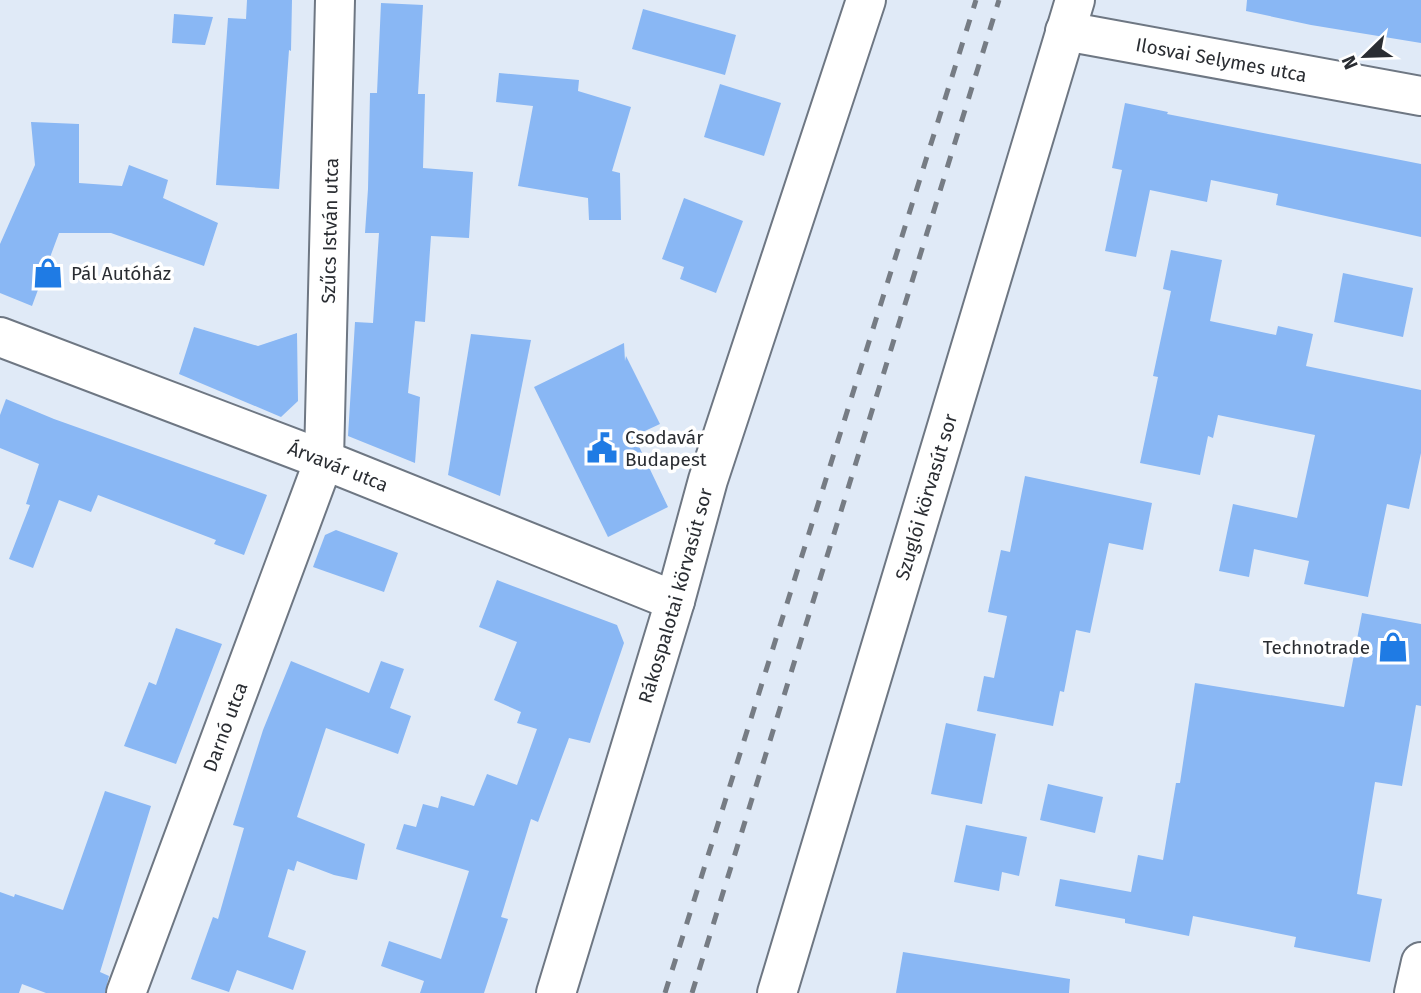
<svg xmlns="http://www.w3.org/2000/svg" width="1421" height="993" font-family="'Fira Sans',sans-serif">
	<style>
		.building { fill: #89b7f4 }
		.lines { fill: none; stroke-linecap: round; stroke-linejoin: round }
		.minor-casing { stroke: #6e7783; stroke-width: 42 }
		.minor { stroke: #fff; stroke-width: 38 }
		.rail { stroke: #767c84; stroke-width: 5; stroke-dasharray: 12 12; stroke-linecap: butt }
		.labels { text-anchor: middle; stroke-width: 7; stroke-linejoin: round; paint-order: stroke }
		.street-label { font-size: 19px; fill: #2a2d32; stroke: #fff }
		.poi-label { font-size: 19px; fill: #2a2d32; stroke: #fff; text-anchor: start }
	</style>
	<rect width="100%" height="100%" fill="#e0eaf7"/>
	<g class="building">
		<path d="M247 0H292L291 51 289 50 279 189 216 185 228 18 246 19Z"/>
		<path d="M1247 0H1421V43L1311 25 1246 11Z"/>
		<path d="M381 3 423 5 418 94H425L423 168 473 172 469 238 431 236 425 322 415 321 408 393 420 397 415 463 348 436 355 322 373 323 379 233H365L368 189 370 93H377Z"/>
		<path d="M643 9 736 35 725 75 632 49Z"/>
		<path d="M174 14 213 17 205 45 172 43Z"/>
		<path d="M499 73 579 80 578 91 631 107 612 171 620 173 621 220H589L588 198 518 186 533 106 496 102Z"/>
		<path d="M720 84 781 103 764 156 704 137Z"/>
		<path d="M1125 103 1168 112 1167 114 1421 164V237L1276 205 1278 194 1211 180 1207 202 1150 190 1136 257 1105 251 1122 170 1112 168Z"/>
		<path d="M31 122 79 124V183L122 186 129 165 168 180 163 198 218 223 204 266 111 233H59L32 306 0 293V244L35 165Z"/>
		<path d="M684 198 743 221 716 293 680 279 684 267 662 259Z"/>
		<path d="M1171 250 1222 260 1210 321 1276 335 1278 326 1313 334 1306 366 1421 390V453L1409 509 1387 504 1368 597 1304 584 1309 561 1254 549 1249 577 1219 571 1233 504 1297 518 1315 435 1218 415 1213 438 1208 436 1200 475 1140 463 1158 377 1153 376 1171 291 1163 289Z"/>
		<path d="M1343 273 1413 288 1403 337 1334 322Z"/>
		<path d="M194 327 258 346 297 333 298 401 281 417 179 374Z"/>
		<path d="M471 334 531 340 500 496 448 475Z"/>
		<path d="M624 343 625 361 626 356 660 424 634 436 668 507 608 537 534 387Z"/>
		<path d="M6 399 54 419 267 495 244 555 214 544 216 540 98 495 91 512 59 500 33 568 9 559 30 505 26 504 39 464 0 448V415Z"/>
		<path d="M1025 476 1152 503 1143 550 1109 543 1090 633 1076 630 1064 692 1060 691 1053 726 977 711 984 676 994 678 1007 616 988 612 1001 550 1010 552Z"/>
		<path d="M336 530 398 553 384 592 313 567 325 535Z"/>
		<path d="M497 580 617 625 624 643 590 743 569 738 538 822 531 819 501 917 508 919 484 993H420L424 981 381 966 389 941 441 959 469 871 396 849 404 824 416 827 423 804 438 808 441 796 474 806 487 774 517 785 537 729 517 723 521 712 494 700 517 642 479 627Z"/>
		<path d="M1362 613 1421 624V706L1416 705 1402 786 1375 782 1357 894 1382 899 1370 962 1294 947 1296 937 1193 916 1189 936 1125 923V919L1055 906 1060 879 1131 892 1138 855 1163 860 1176 783H1180L1195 683 1344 707Z"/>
		<path d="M176 628 222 644 176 764 124 746 149 682 156 685Z"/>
		<path d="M291 661 369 693 381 661 404 669 390 708 411 716 398 754 326 728 297 817 365 844 357 880 334 875 297 861 294 871 288 869 268 937 306 951 293 990 237 970 229 992 191 979 213 917 218 919 244 828 233 825 263 730Z"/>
		<path d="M946 723 996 734 982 804 931 794Z"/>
		<path d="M1048 784 1103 797 1095 833 1040 820Z"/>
		<path d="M105 791 151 806 100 972 109 976 105 993H46L22 984 19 993H0V892L14 897 15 894 63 910Z"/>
		<path d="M966 825 1027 837 1019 876 1002 872 999 891 954 882Z"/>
		<path d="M903 952 1070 979 1069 993H896Z"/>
	</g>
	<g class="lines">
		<g class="minor-casing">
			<g id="minor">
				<path id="s1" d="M1065 31 1421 96"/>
				<path id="s2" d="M0 337 324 460 675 601"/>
				<path id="s3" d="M126 993 324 460 335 0"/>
				<path id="s4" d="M556 993 675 601 708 480 866 0"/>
				<path id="s5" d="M777 993 1075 0"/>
				<path d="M1414 993 1421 962"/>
			</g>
		</g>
		<use href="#minor" class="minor"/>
		<g class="rail">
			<path d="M665 993 976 0"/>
			<path d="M692 993 999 0"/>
		</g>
	</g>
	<defs>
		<g id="shop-bare" transform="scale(2.415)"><path d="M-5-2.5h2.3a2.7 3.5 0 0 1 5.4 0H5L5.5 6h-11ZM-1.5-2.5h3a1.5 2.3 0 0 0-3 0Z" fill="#1f7be4" stroke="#fff" stroke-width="2.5" paint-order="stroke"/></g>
		<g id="civic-bare" transform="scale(2.415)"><path d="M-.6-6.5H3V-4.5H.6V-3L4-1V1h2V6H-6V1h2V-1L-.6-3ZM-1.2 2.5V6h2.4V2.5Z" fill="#1f7be4" stroke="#fff" stroke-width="2.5" paint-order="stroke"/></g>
	</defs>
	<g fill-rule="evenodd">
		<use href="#shop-bare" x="48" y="273"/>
		<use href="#civic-bare" x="602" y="448"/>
		<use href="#shop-bare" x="1393" y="647"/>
	</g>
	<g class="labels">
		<g class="street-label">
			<text dy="7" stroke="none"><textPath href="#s1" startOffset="159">Ilosvai Selymes utca</textPath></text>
			<text dy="7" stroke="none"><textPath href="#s3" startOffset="798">Szűcs István utca</textPath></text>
			<text dy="7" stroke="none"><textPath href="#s2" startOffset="362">Árvavár utca</textPath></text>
			<text dy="7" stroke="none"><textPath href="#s5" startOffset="518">Szuglói körvasút sor</textPath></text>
			<text dy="7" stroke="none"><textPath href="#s4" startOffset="415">Rákospalotai körvasút sor</textPath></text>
			<text dy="7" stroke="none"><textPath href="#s3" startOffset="284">Darnó utca</textPath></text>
		</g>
		<g class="poi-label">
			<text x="71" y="280">Pál Autóház</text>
			<text x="625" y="444">Csodavár<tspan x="625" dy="22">Budapest</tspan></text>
			<text x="1370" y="654" text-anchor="end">Technotrade</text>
		</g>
	</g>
	<g transform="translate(1365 56) rotate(247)" stroke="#ffffff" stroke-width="5" paint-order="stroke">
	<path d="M0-5L12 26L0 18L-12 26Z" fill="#2a2d32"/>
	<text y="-10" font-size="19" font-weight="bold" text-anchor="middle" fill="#2a2d32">N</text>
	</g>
</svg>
